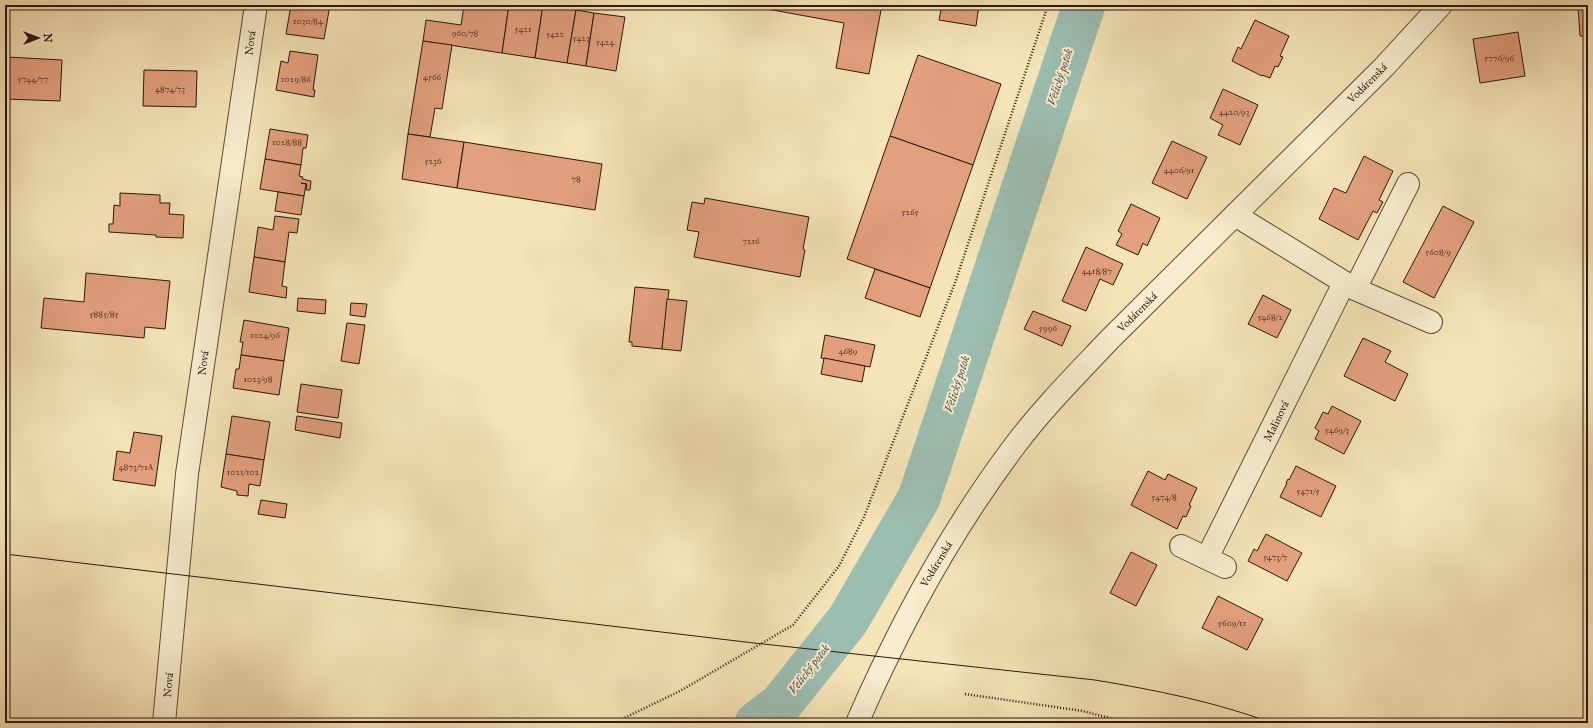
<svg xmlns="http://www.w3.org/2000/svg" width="1593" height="728" font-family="'IM FELL Great Primer',serif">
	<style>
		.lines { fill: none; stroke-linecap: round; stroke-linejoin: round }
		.river { stroke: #9cbeb1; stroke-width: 43 }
		.building { fill: #e3a07e; stroke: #2d170c }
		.street-casing { stroke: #5f4a37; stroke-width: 24 }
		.path { stroke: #2d170c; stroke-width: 2.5; stroke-dasharray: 1 2; stroke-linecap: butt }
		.street { stroke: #f8edd0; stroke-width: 22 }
		.tram { stroke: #2d170c; stroke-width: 1 }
		.labels { text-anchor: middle; stroke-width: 4; stroke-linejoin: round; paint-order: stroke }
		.number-label { font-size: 9px; fill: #5a3928 }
		.street-label { font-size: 11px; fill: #2d170c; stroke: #f8edd0 }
		.water-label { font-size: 12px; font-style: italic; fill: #545146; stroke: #f8edd0 }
	</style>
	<rect width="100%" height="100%" fill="#f4e4b7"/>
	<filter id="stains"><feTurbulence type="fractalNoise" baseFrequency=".005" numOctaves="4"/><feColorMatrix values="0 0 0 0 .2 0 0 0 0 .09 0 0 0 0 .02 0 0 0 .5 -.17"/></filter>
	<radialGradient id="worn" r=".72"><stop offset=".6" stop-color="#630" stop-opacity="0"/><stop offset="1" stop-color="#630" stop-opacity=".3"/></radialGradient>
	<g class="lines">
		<path class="river" d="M756 723 781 704 848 620 919 498 1084 5"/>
	</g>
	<g class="building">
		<path d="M291 5H330L324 39 286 34Z"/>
		<path d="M464 5H509L502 53 423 41 426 20 461 25Z"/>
		<path d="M509 5H543L535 58 502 53Z"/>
		<path d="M543 5 576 10 567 63 535 58Z"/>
		<path d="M745 5H882L869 74 836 68 844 23Z"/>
		<path d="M942 5H979L976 26 939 20Z"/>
		<path d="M1583 5H1588V50H1585V36H1580L1578 7H1583Z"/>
		<path d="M576 10 594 13 586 66 567 63Z"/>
		<path d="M594 13 625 17 616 71 586 66Z"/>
		<path d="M1255 20 1289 36 1280 56 1283 57 1278 67 1275 66 1270 78 1262 75V76L1232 61 1238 47 1241 49Z"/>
		<path d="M1518 32 1525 76 1480 83 1473 39Z"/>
		<path d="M423 41 452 45 442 109 435 108 430 137 408 134Z"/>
		<path d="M290 51 318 55 313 90H315L314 97 276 90 281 61 288 63Z"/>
		<path d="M918 55 1001 84 973 165 890 136Z"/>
		<path d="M7 57 62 60 60 101 5 99Z"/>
		<path d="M144 70 197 71 196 107 143 106Z"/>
		<path d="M1223 89 1258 105 1240 145 1218 135 1223 125 1210 118Z"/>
		<path d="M270 129 308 135 306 148H303L301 165 265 159Z"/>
		<path d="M408 134 464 142 457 188 402 179Z"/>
		<path d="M890 136 973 165 930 288 847 259Z"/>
		<path d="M1172 141 1207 157 1187 199 1152 183Z"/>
		<path d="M464 142 602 164 595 210 457 188Z"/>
		<path d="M1364 156 1393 171 1379 200 1383 202 1377 213 1373 211 1358 240 1319 219 1334 188 1346 193Z"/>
		<path d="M265 159 301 165 299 176 303 177 302 179 311 181 310 190H306L307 184 301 183 306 184 304 196 260 189Z"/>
		<path d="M278 192 304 196 301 215 275 211Z"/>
		<path d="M120 193 160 195V203H170L169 214 184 215 183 238 156 237V235L109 232V224H113L114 205 120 206Z"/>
		<path d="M705 198 809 217 803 249 805 250 800 277 694 257 699 232 687 230 692 202 704 204Z"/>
		<path d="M1131 204 1160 218 1147 246 1143 243 1138 255 1116 245 1122 234 1118 231Z"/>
		<path d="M1443 206 1474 222 1434 298 1403 282Z"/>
		<path d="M275 216 299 219 297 233 289 232 285 262 254 257 258 227 273 230Z"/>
		<path d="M1086 247 1123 264 1113 285 1100 279 1086 311 1062 301Z"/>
		<path d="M254 257 285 262 282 286 287 287 286 298 249 292Z"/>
		<path d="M875 269 930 288 920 317 865 298Z"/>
		<path d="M86 273 170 281 165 329 145 327 144 338 41 328 44 298 84 302Z"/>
		<path d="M635 287 669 290 662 349 632 346V342H629Z"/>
		<path d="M1263 295 1291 310 1277 338 1248 324Z"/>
		<path d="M298 298 326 300 325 314 297 311Z"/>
		<path d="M667 299 687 301 681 351 662 349Z"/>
		<path d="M351 303 367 304 365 317 350 315Z"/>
		<path d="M1033 311 1071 326 1062 346 1024 329Z"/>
		<path d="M244 320 289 328 284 361 241 355 243 342H240Z"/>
		<path d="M347 323 365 325 359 364 341 361Z"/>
		<path d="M825 335 875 345 870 367 821 358Z"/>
		<path d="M1363 338 1391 351 1385 362 1408 374 1395 401 1344 376Z"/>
		<path d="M241 355 284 361 279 395 233 388 236 369H239Z"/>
		<path d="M824 358 865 366 862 382 821 374Z"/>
		<path d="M301 384 342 390 338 418 297 412Z"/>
		<path d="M1332 406 1361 421 1344 454 1315 439 1319 431 1315 428 1323 412 1328 414Z"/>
		<path d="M232 416 270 422 264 460 226 454Z"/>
		<path d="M297 416 342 423 340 438 295 430Z"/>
		<path d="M134 432 162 436 155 486 113 480 117 451 130 453Z"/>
		<path d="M226 454 264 460 260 486 249 484 248 496 237 495V491L221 487Z"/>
		<path d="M1296 466 1336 486 1321 517 1280 497 1287 483H1286L1288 479 1289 480Z"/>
		<path d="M1148 471 1165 480 1168 474 1197 488 1189 505 1191 506 1186 517 1183 516 1177 529 1131 505Z"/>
		<path d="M261 500 287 504 285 518 258 514Z"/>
		<path d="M1266 534 1302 553 1287 581 1248 561 1254 549 1257 551Z"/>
		<path d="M1131 552 1157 565 1136 606 1110 593Z"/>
		<path d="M1218 596 1263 619 1247 650 1202 628Z"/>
	</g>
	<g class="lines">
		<g class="street-casing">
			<g id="street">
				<path d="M1235 215 1355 289 1408 184"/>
				<path d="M1355 289 1431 322"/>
				<path d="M1181 546 1225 567"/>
				<path d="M1207 558 1344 283"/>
				<path d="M164 723 187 474 256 5"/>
				<path d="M857 723C900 624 951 530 1016 444 1044 407 1077 374 1109 340L1384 67 1441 5"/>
			</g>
		</g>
		<g class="path">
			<path d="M965 694 1083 711 1129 723"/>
			<path d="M614 723 680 691 793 625 839 566 864 517 956 280 1048 5"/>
		</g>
		<use href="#street" class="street"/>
		<path class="tram" d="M5 554 754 643 1095 680C1155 690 1216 702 1272 723"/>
	</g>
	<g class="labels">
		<g class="number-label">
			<text x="308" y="24">1030/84</text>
			<text x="523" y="32">5421</text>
			<text x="465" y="36">960/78</text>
			<text x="555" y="37">5422</text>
			<text x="581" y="41">5423</text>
			<text x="605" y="45">5424</text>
			<text x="1499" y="61">5776/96</text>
			<text x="432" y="80">4566</text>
			<text x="33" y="82">5744/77</text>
			<text x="296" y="82">1029/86</text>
			<text x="170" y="92">4874/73</text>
			<text x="1234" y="115">4420/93</text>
			<text x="287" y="145">1028/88</text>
			<text x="433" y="164">5236</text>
			<text x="1179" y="173">4406/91</text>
			<text x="576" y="182">78</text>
			<text x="910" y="215">5265</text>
			<text x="751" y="244">7216</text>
			<text x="1438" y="255">5608/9</text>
			<text x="1097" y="274">4418/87</text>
			<text x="104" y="317">5885/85</text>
			<text x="1270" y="320">5468/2</text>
			<text x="1048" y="331">5996</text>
			<text x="265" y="338">1024/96</text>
			<text x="848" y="354">4689</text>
			<text x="258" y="382">1023/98</text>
			<text x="1337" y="433">5469/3</text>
			<text x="136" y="470">4873/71A</text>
			<text x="243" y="475">1021/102</text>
			<text x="1308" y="494">5471/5</text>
			<text x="1164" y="500">5474/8</text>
			<text x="1275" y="560">5473/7</text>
			<text x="1232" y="626">5609/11</text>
		</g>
		<g class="street-label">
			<text transform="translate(250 43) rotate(-82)" y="4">Nová</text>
			<text transform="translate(1367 83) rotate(-45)" y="4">Vodárenská</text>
			<text transform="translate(1137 312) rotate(-45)" y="4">Vodárenská</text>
			<text transform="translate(203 363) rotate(-82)" y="4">Nová</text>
			<text transform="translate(1276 421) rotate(-64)" y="4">Malinová</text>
			<text transform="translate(936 564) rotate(-59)" y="4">Vodárenská</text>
			<text transform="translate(168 685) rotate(-84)" y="4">Nová</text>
		</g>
		<g class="water-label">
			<text transform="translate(1060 77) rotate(-72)" y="4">Velický potok</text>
			<text transform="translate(957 384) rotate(-72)" y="4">Velický potok</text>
			<text transform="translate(809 669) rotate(-52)" y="4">Velický potok</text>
		</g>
	</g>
	<rect width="1593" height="728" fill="none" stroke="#f4e4b7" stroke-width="20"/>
	<rect x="6" y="6" width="1581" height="716" fill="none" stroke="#2d170c" stroke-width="2"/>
	<rect x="10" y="10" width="1573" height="708" fill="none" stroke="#2d170c"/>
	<g transform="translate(38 38) rotate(90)" stroke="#f8edd0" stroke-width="3" paint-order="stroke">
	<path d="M0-3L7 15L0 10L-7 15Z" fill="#2d170c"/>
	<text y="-6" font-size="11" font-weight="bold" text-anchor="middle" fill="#2d170c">N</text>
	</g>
	<rect width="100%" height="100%" filter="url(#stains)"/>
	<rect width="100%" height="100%" fill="url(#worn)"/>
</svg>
